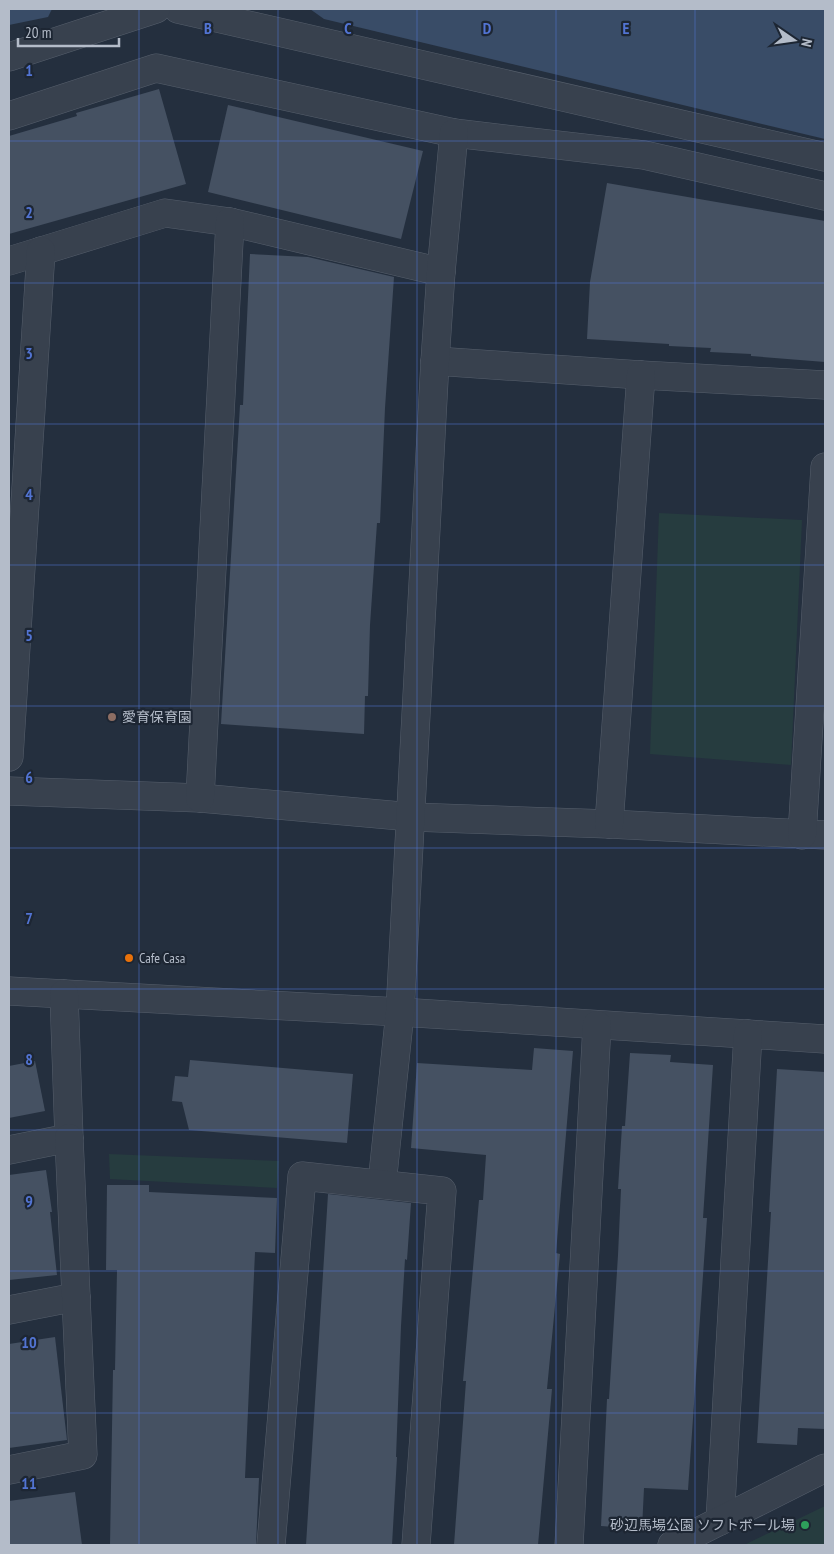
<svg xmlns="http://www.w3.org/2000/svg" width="834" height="1554" font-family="'PT Sans Narrow','Noto Sans JP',sans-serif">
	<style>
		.green { fill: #263c3f }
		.water { fill: #394c67 }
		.building { fill: #455162 }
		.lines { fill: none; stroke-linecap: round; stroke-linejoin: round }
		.minor-casing { stroke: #565f6c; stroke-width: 29 }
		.minor { stroke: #38414e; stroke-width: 28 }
		.grid { fill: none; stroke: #5274d3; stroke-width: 1; stroke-opacity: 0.55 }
		.education-dot { fill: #8d6e63; stroke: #1d2633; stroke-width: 2 }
		.food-dot { fill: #e8710a; stroke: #1d2633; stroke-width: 2 }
		.leisure-dot { fill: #2e9e5b; stroke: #1d2633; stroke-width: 2 }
		.labels { text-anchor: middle; stroke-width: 4.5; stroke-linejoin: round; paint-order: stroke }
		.poi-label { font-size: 14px; fill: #b4bcc9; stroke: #1d2633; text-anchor: start }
		.grid-label { font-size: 16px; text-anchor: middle; font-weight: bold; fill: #5274d3; stroke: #1d2633; stroke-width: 4.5; stroke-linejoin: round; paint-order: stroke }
	</style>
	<rect width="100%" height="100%" fill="#242f3e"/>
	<g class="green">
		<path d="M659 513 802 520 791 765 650 754Z"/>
		<path d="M109 1154 279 1161 277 1188 110 1179Z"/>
		<path d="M825 1506V1545H744Z"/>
	</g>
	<g class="water">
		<path d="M9 9H52L48 17 9 25Z"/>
		<path d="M310 9H825V139L324 19Z"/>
	</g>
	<g class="building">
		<path d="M159 89 186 184 9 234V136L77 116 76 113Z"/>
		<path d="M228 105 423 151 401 239 208 192Z"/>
		<path d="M607 183 825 221V362L751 356V354L710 352 711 348 669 346V344L587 339 590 282Z"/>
		<path d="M250 254 308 257 394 277 385 408 380 523H377L375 552 370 625 368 696H365L364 734 221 724 240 405H243Z"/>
		<path d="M534 1048 573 1051 556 1253 560 1254 547 1389H552L538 1545H454L466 1381H463L479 1200H483L486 1155 411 1148 417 1063 532 1070Z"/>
		<path d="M630 1053 671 1055 670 1062 713 1065 703 1218H707L688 1490 644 1488 642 1529 601 1526 607 1399H609L618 1255 621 1189H618L622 1126H625Z"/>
		<path d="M190 1060 353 1074 347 1143 189 1130 182 1102 172 1101 175 1076 188 1077Z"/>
		<path d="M35 1061 45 1111 9 1118V1066Z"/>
		<path d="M777 1069 825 1072V1429L798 1428 797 1445 757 1443 771 1212H769Z"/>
		<path d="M46 1170 52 1212H50L57 1275 9 1280V1175Z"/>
		<path d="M107 1185H149V1192L277 1198 275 1253 255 1252 245 1478H259L256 1545H110L113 1370H115L117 1270H106Z"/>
		<path d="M328 1194 411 1203 407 1260 405 1259 401 1326 396 1457H397L392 1545H306Z"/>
		<path d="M55 1337 67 1440 9 1448V1344Z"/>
		<path d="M75 1492 82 1545H9V1501Z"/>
	</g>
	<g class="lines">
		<g class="minor-casing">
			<g id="minor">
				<path d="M178 9 825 157"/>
				<path d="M9 57 156 9"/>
				<path d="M9 116 156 68 454 133 644 155 825 196"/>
				<path d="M9 261 165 213 230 222 441 272"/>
				<path d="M435 361 641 375 825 385"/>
				<path d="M9 757 41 251"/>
				<path d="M9 791 200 798 412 817 609 824 825 835"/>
				<path d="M200 798 230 222"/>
				<path d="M609 824 641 375"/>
				<path d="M802 835 825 467"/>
				<path d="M9 991 400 1012 825 1039"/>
				<path d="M9 1150 69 1138 64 994"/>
				<path d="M382 1184 400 1012 435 361 441 272 454 133"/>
				<path d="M9 1310 76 1297"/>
				<path d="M9 1470 83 1455 69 1138"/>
				<path d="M720 1521 748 1034"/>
				<path d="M271 1545 302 1176 442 1191 416 1545"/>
				<path d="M569 1545 597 1025"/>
				<path d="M672 1545 825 1468"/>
			</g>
		</g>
		<use href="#minor" class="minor"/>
	</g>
	<path class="grid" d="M139 9V1545M278 9V1545M417 9V1545M556 9V1545M695 9V1545M9 141H825M9 283H825M9 424H825M9 565H825M9 706H825M9 848H825M9 989H825M9 1130H825M9 1271H825M9 1413H825"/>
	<circle class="education-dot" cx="112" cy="717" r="5"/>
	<circle class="food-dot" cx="129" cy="958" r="5"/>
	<circle class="leisure-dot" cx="805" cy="1525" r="5"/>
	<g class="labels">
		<g class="poi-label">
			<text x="122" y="722">愛育保育園</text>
			<text x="139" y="963">Cafe Casa</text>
			<text x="795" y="1530" text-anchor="end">砂辺馬場公園 ソフトボール場</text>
		</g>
	</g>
	<g class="grid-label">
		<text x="208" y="34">B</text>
		<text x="348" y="34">C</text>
		<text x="487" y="34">D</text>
		<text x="626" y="34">E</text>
		<text x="29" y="76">1</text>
		<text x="29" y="218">2</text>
		<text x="29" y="359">3</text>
		<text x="29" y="500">4</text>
		<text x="29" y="641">5</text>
		<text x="29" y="783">6</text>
		<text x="29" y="924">7</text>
		<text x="29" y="1065">8</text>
		<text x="29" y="1207">9</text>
		<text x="29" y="1348">10</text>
		<text x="29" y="1489">11</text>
	</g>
	<rect width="834" height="1554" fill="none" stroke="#b4bcc9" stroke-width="20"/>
	<g transform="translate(794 40) rotate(103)" stroke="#1d2633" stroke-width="4" paint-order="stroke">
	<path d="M0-4L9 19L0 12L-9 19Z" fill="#b4bcc9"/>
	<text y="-8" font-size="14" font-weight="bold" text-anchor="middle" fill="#b4bcc9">N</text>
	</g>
	<path d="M18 38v8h101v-8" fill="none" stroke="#b4bcc9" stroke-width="2.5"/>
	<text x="25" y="38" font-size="15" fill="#b4bcc9" stroke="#1d2633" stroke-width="4" paint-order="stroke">20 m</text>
</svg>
